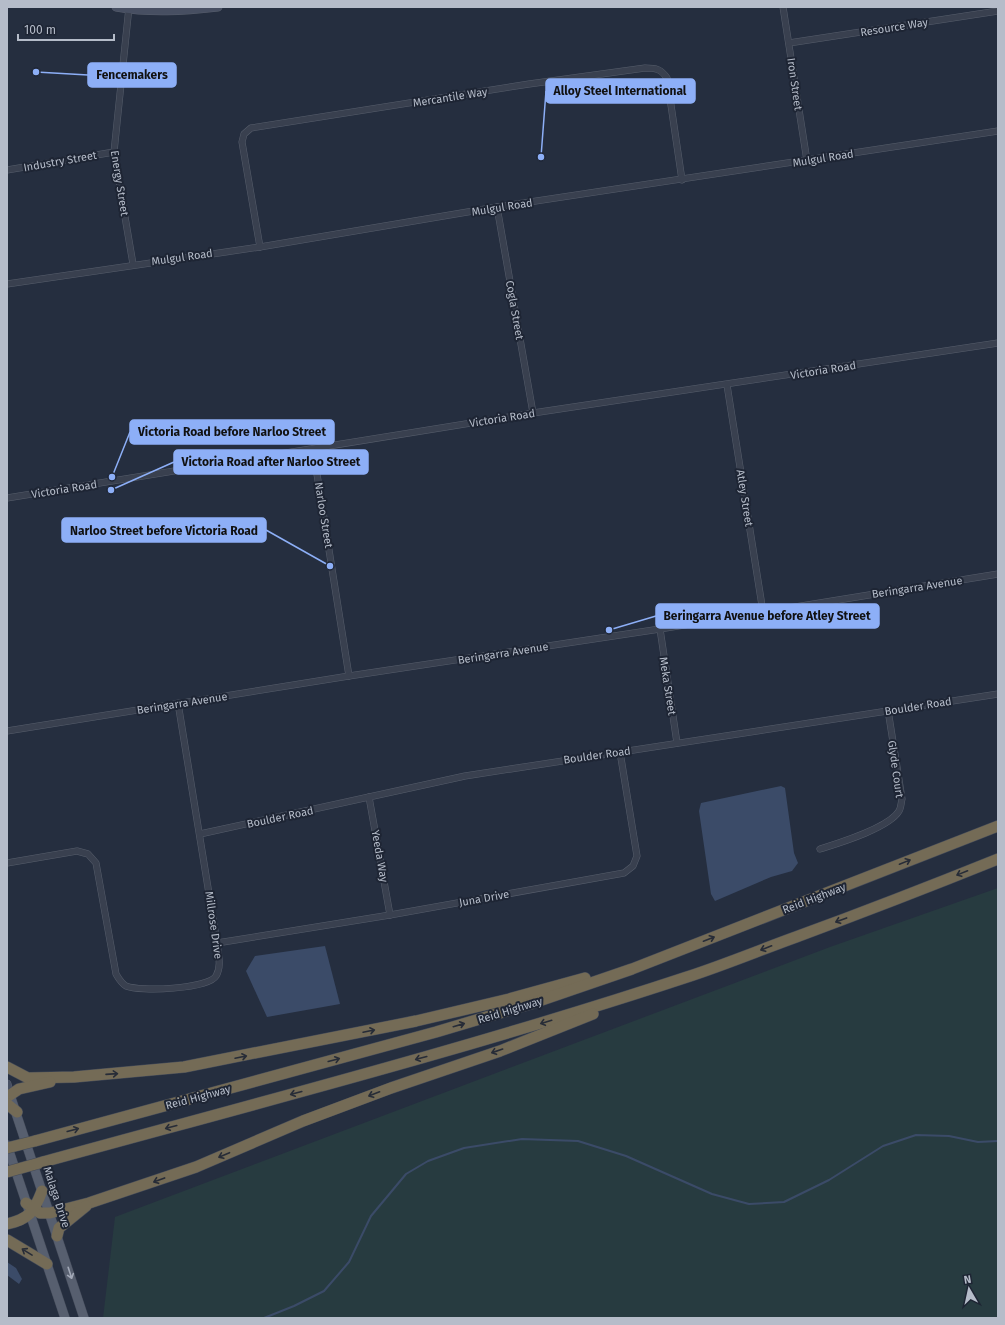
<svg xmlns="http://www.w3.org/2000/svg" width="1005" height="1325" font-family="'Fira Sans',sans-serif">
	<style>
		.green { fill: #273b40 }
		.water { fill: #3b4b68 }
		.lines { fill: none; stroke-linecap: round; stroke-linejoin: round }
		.stream { stroke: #3b4b68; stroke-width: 2 }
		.street-casing { stroke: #575e6c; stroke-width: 7 }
		.secondary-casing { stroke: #575e6c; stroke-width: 9 }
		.primary-casing { stroke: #424958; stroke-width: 10 }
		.highway-casing { stroke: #444b59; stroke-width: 12 }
		.street { stroke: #39404f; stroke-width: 6 }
		.secondary { stroke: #474f62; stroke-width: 8 }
		.primary { stroke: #575f6f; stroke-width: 9 }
		.highway { stroke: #746b56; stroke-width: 11 }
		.highway-bridge-casing { stroke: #444b59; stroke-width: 12; stroke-linecap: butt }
		.highway-bridge { stroke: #746b56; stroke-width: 11 }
		.oneway { stroke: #272c37 }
		.oneway2 { stroke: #a2a9b7 }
		.labels { text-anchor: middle; stroke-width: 4; stroke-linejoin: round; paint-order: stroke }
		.street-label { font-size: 11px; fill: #b5bcc9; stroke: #1e2534 }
		.leader { fill: none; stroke: #8daff7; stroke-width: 1.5 }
		.callout-dot { fill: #8daff7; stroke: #1e2534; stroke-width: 1.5 }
		.callout { fill: #8daff7; stroke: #8daff7; stroke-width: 1.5 }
		.callout-label { font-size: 12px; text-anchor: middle; font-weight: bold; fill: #111 }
	</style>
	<rect width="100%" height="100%" fill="#252e3f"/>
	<path class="green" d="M998 888V1318H103L115 1217 830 947Z"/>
	<g class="water">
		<path d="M781 786 785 788 794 853 798 863 792 871 771 877 715 901 711 894 699 811 701 803Z"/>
		<path d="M325 946 340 1004 267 1017 246 971 255 956Z"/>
		<path d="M7 1262 16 1268 22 1279 19 1284 7 1275Z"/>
	</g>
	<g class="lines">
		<path class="stream" d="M264 1318 294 1306 324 1291 349 1262 371 1216 406 1174 428 1161 464 1148 522 1139 578 1141 626 1156 712 1194 749 1204 784 1202 829 1180 883 1146 916 1135 949 1136 978 1142 998 1141"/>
		<g class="street-casing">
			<g id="street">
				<path d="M129 7 114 152 133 264"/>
				<path d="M783 7 807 161"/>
				<path d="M789 43 998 11"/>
				<path d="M7 170 114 152"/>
				<path d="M497 207 533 413"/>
				<path d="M260 247 242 142 244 134 251 128 529 84 645 68C656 68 661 69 667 78L682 180"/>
				<path d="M7 284 260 247 497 207 998 131"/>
				<path d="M727 385 763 612"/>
				<path d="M313 449 349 676"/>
				<path d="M7 498 533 413 998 343"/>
				<path d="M660 629 677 743"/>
				<path d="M7 731 349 676 660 629 998 574"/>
				<path d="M369 797 390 915"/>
				<path d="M200 834 465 776 998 694"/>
				<path d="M820 849C839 843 889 828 899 811 901 808 901 803 902 799L888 710"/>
				<path d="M7 863 77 851 88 854 96 863 116 974C119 979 121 983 126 986 140 992 208 989 216 976 222 966 218 954 217 943L178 703"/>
				<path d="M217 943 390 915 624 873 633 866 637 856 620 752"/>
			</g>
		</g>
		<g class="secondary-casing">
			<g id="secondary">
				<path d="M116 7C151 13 183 11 218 7"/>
				<path d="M7 1084 10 1095"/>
			</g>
		</g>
		<g class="primary-casing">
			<g id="primary">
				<path d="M10 1095 84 1318"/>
				<path d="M7 1145 65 1318"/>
			</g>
		</g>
		<g class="highway-casing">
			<g id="highway">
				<path d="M7 1067 28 1078 74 1077 184 1067 416 1021 509 999 585 978"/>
				<path d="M7 1097 19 1089 50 1082"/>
				<path d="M7 1104 17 1112"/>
				<path d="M35 1141 436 1032 530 1004 632 969 998 826"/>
				<path d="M43 1162C258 1103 475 1047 687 977 724 965 760 950 796 937 864 912 931 886 998 859"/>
				<path d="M26 1203 40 1213H50L89 1203 196 1167 303 1121 391 1088 500 1051 593 1014"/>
				<path d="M7 1224C29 1219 34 1212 42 1191"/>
				<path d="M57 1236 59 1228 86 1206"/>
				<path d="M7 1240 47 1264"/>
			</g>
		</g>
		<use href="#street" class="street"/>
		<use href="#secondary" class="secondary"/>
		<use href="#primary" class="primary"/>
		<use href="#highway" class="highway"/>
		<g class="highway-bridge-casing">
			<g id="highway-bridge">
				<path d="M7 1148 35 1141"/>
				<path d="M7 1172 43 1162"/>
			</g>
		</g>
		<use href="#highway-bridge" class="highway-bridge"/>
	</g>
	<defs><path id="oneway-shaft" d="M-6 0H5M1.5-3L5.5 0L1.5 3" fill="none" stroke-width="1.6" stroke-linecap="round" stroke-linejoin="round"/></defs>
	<g class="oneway">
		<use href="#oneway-shaft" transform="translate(905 862) rotate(-22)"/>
		<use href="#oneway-shaft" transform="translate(962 873) rotate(158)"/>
		<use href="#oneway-shaft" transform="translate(841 920) rotate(160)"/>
		<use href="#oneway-shaft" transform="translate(709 939) rotate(-21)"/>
		<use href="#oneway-shaft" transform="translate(766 948) rotate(159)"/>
		<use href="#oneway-shaft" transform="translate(546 1022) rotate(163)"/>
		<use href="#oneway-shaft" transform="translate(459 1025) rotate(-16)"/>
		<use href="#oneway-shaft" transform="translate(369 1031) rotate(-12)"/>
		<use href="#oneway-shaft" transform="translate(497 1051) rotate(161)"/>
		<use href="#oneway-shaft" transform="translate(241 1057) rotate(-12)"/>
		<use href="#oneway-shaft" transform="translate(421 1058) rotate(165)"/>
		<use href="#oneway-shaft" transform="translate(334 1060) rotate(-15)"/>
		<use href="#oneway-shaft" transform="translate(112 1074) rotate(-4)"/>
		<use href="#oneway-shaft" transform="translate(296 1093) rotate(165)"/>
		<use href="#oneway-shaft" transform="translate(374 1094) rotate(159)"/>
		<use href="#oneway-shaft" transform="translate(171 1127) rotate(165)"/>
		<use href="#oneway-shaft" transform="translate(73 1130) rotate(-15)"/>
		<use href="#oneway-shaft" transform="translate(224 1155) rotate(157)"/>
		<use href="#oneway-shaft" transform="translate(159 1180) rotate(160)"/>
		<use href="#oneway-shaft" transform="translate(27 1252) rotate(-148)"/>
	</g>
	<use class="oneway2" href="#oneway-shaft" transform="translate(70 1273) rotate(72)"/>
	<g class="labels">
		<g class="street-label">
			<text transform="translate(894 27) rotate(-9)" y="4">Resource Way</text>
			<text transform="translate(795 84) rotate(82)" y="4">Iron Street</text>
			<text transform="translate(450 97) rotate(-9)" y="4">Mercantile Way</text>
			<text transform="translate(823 158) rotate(-9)" y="4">Mulgul Road</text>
			<text transform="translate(60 161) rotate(-10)" y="4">Industry Street</text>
			<text transform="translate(120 183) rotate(81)" y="4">Energy Street</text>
			<text transform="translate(502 207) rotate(-9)" y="4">Mulgul Road</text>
			<text transform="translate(182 257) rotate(-8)" y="4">Mulgul Road</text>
			<text transform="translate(515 310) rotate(80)" y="4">Cogla Street</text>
			<text transform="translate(823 370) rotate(-9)" y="4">Victoria Road</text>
			<text transform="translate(502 418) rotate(-9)" y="4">Victoria Road</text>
			<text transform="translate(64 489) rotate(-9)" y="4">Victoria Road</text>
			<text transform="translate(745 498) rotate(81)" y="4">Atley Street</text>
			<text transform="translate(324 515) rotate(81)" y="4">Narloo Street</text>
			<text transform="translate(917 587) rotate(-9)" y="4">Beringarra Avenue</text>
			<text transform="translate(503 653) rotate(-9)" y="4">Beringarra Avenue</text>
			<text transform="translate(668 686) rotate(81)" y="4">Meka Street</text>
			<text transform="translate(182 703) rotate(-9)" y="4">Beringarra Avenue</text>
			<text transform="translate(918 706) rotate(-9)" y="4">Boulder Road</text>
			<text transform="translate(597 755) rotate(-8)" y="4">Boulder Road</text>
			<text transform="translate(896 769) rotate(82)" y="4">Glyde Court</text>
			<text transform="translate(280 817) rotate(-12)" y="4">Boulder Road</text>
			<text transform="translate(380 856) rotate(80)" y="4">Yeeda Way</text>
			<text transform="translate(484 898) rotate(-10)" y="4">Juna Drive</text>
			<text transform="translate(814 898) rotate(-21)" y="4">Reid Highway</text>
			<text transform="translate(214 925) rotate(82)" y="4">Millrose Drive</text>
			<text transform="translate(510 1010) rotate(-17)" y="4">Reid Highway</text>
			<text transform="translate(198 1097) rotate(-15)" y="4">Reid Highway</text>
			<text transform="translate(57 1197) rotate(72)" y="4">Malaga Drive</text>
		</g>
	</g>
	<path class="leader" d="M36 72L88 75M541 157L546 91M112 477L130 432M111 490L174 462M330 566L266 530M609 630L656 616"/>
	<g class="callout-dot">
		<circle cx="36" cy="72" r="4"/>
		<circle cx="541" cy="157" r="4"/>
		<circle cx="112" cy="477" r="4"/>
		<circle cx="111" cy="490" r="4"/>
		<circle cx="330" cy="566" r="4"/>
		<circle cx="609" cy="630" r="4"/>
	</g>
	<g class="callout">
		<rect x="88" y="63" width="88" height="24" rx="4"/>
		<rect x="546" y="79" width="149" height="24" rx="4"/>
		<rect x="130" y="420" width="204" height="24" rx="4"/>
		<rect x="174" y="450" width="194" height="24" rx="4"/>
		<rect x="62" y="518" width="204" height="24" rx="4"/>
		<rect x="656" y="604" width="223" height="24" rx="4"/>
	</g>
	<g class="callout-label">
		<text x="132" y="79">Fencemakers</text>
		<text x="620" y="95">Alloy Steel International</text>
		<text x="232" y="436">Victoria Road before Narloo Street</text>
		<text x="271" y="466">Victoria Road after Narloo Street</text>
		<text x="164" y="535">Narloo Street before Victoria Road</text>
		<text x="767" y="620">Beringarra Avenue before Atley Street</text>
	</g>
	<rect width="1005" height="1325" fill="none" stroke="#b5bcc9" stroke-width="16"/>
	<g transform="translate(969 1289) rotate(351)" stroke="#1e2534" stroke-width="3" paint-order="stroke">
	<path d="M0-3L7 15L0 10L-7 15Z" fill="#b5bcc9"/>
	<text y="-6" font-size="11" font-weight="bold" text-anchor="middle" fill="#b5bcc9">N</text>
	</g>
	<path d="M18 34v6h96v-6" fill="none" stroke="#b5bcc9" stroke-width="2"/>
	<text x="24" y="34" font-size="12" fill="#b5bcc9" stroke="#1e2534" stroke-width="3" paint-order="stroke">100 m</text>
</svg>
